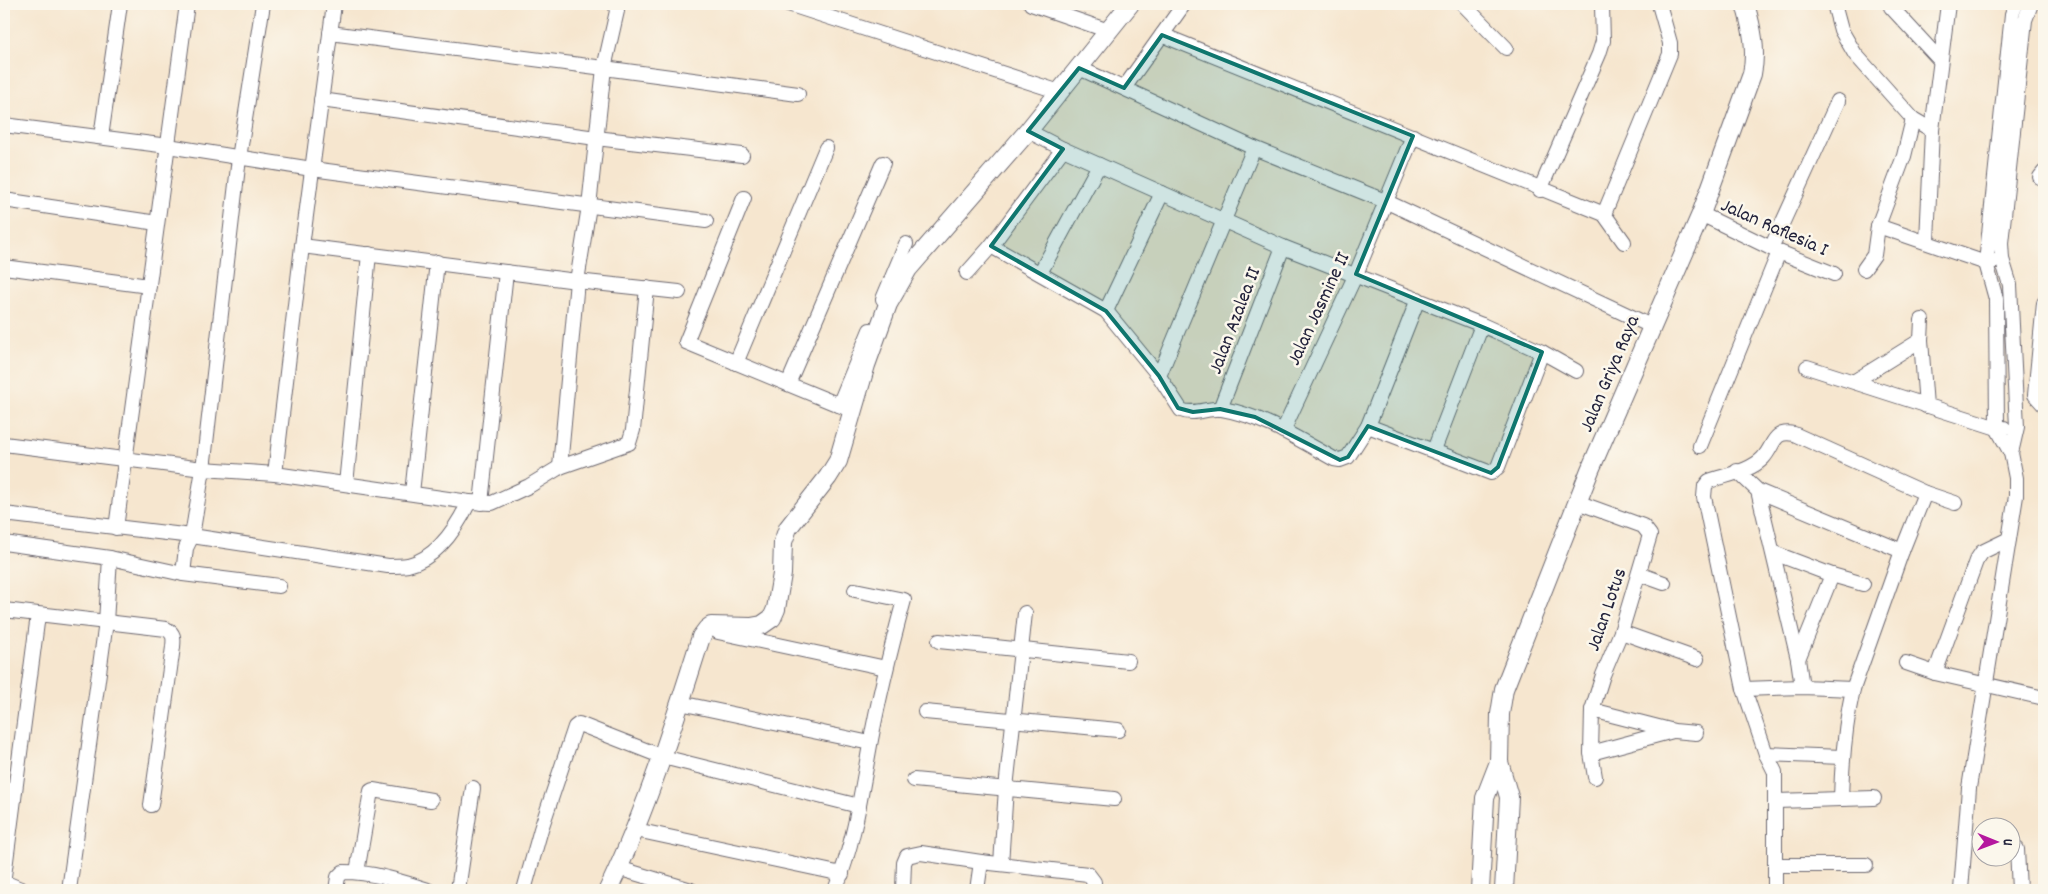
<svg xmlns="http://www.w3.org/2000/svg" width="2048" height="894" font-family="Dekko,sans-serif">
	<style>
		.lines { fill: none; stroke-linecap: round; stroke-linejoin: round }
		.minor-casing { stroke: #6c676f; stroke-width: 16 }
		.tertiary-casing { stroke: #6c676f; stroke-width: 20 }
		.minor { stroke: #fff; stroke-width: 14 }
		.tertiary { stroke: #fff; stroke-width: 18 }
		.marked { fill: #0f766e; fill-opacity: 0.2; stroke: #0f766e; stroke-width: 4; stroke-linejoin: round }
		.labels { text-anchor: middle; stroke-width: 5; stroke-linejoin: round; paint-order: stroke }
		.street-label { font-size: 20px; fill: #22223b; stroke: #fbf7ec }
	</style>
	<rect width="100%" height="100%" fill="#fbf7ec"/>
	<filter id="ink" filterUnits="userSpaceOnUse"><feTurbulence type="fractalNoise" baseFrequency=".02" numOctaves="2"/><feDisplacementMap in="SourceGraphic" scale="10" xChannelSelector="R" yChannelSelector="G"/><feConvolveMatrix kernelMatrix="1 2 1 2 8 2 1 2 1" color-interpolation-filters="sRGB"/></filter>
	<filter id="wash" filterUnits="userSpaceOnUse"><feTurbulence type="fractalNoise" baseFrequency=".0096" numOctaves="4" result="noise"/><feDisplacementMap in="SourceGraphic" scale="20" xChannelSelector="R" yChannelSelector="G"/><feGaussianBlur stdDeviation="1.12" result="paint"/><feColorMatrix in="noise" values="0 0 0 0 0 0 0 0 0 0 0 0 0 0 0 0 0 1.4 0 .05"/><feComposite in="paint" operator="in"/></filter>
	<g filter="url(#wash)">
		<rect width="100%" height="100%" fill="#f6e6cf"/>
	</g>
	<g filter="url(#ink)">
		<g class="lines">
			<g class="minor-casing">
				<g id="minor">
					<path d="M788 4 1060 92"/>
					<path d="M1031 4 1109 31"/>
					<path d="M1463 4 1506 48"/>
					<path d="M1834 4 1841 30 1855 54 1913 119 1932 130"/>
					<path d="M1891 4V7L1939 59"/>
					<path d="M2016 4 2012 14 1986 263 1996 299 1997 428 2011 453 2017 427 2010 285 2002 259 2001 243 2025 20 2031 4"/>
					<path d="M330 33 604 68 798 94"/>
					<path d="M1162 35 1604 214 1624 242"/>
					<path d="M1079 68 1254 148 1385 201 1651 326"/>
					<path d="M1124 88 1184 4"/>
					<path d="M321 100 596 138 742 155"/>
					<path d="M4 125 168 146 312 169 706 221"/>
					<path d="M1028 131 1063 149 1283 247 1482 325 1542 352 1576 371"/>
					<path d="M101 137 120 4"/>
					<path d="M2040 177 2044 172"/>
					<path d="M1540 190 1599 54 1603 41 1602 6"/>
					<path d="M744 198 686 342 839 405"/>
					<path d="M4 200 157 223"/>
					<path d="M1604 214 1670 54V43L1659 4"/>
					<path d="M1701 214 1779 252 1834 274"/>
					<path d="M1878 226 1986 263 1995 261"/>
					<path d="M1927 241 1932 130 1948 4"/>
					<path d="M302 246 577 281 679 292"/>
					<path d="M991 246 1106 311 1159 376 1181 410C1195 416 1208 407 1222 409 1263 416 1298 439 1334 459L1340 460 1348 457 1368 426 1418 299"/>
					<path d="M1771 248 1838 101"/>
					<path d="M4 267 149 286"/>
					<path d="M1864 269 1874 255 1878 226 1904 156 1913 119"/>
					<path d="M967 273 991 246 1063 149"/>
					<path d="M1040 273 1099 165"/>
					<path d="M883 299 906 244"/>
					<path d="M2044 303 2035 395 2044 405"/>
					<path d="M1106 311 1162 193"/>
					<path d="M1922 320 1921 340 1926 406"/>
					<path d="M736 363 826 148"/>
					<path d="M1807 367 1997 428H2004"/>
					<path d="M1159 376 1254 148"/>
					<path d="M1855 381 1921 340"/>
					<path d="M788 384 883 163"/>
					<path d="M846 408 839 405 870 330"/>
					<path d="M1220 409 1283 247"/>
					<path d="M1368 426 1491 473 1498 467 1542 352"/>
					<path d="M1283 431 1356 274 1413 136"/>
					<path d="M4 444 203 469 275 474 469 502"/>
					<path d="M1700 446 1779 252"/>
					<path d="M1434 450 1482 325"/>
					<path d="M560 467 577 281 589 206 604 68 617 11 615 4"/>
					<path d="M1737 471 1758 491 1798 659 1802 687"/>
					<path d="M275 474 302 246 334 4"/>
					<path d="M346 484 369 254"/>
					<path d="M1758 491 1902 551"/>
					<path d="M412 493 437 262"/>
					<path d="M1577 502 1643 526 1650 535 1621 632 1603 675 1592 710 1591 753 1595 777"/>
					<path d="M481 503 506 272"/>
					<path d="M4 514 192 536 388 566C394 566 401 566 408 565 437 558 457 527 469 502L492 503 529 486 560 467 629 443 633 430 647 288"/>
					<path d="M116 528 187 4"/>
					<path d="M4 543 110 558 183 574 279 586"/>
					<path d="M1774 553 1832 575 1863 584"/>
					<path d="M183 574 186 548 192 536 203 469 239 158 263 4"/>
					<path d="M1639 574 1664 583"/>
					<path d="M4 610 166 629C174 633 174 638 173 647L151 805"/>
					<path d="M718 632 886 668"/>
					<path d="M1621 632 1697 659"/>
					<path d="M939 641 1128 661"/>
					<path d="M1798 659 1832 575"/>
					<path d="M1906 663 1935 673 2044 698"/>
					<path d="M1935 673 1976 561 1982 552 2009 539"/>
					<path d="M1744 689 1802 687 1853 689"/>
					<path d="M680 703 870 743"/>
					<path d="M1592 710 1674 731 1696 733"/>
					<path d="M925 712 1118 730"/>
					<path d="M1591 753 1673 731"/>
					<path d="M1766 754 1842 757"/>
					<path d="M914 780 1114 799"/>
					<path d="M1841 798C1842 761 1845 725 1853 689L1902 551 1925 493"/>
					<path d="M1776 801 1874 798"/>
					<path d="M636 830 842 874"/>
					<path d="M2017 849 2019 890"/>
					<path d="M1001 864 1006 788 1025 613"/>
					<path d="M1775 865H1866"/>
					<path d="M618 868 691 890"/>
					<path d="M357 872 371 791 373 790 431 800"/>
					<path d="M4 876 38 615"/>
					<path d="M4 882 23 890"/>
					<path d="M69 890 106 622 110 558"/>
					<path d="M336 890 338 877 343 872C373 872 400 881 428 890"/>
					<path d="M458 890 473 788"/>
					<path d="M524 890 541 829 575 727 579 724 663 757 859 806"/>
					<path d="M835 890C854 844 861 794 870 745 879 696 891 648 904 600L855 590"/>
					<path d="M903 890 904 863 907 856 921 853 981 862 1088 874 1094 882 1093 890"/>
					<path d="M977 890 981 862"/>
					<path d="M1775 890V772L1766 754 1744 689 1704 497 1705 486 1709 481C1726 475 1751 471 1763 458 1775 445 1772 430 1794 434L1925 493 1955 503"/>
					<path d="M1961 890 1969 788 2016 496V478L2011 453"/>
				</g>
			</g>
			<g class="tertiary-casing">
				<g id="tertiary">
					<path d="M608 890C647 809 674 723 701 637L707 629 711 626 751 627 762 625 772 618 776 609 782 574 783 542 788 528 828 477 838 461 866 365 888 304 908 269 1028 131 1130 4"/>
					<path d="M1480 890 1485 798 1499 762"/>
					<path d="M1504 890 1509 797 1499 762 1500 714 1504 689 1590 470 1701 214 1752 74C1757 50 1752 28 1745 4"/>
				</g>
			</g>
			<use href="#minor" class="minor"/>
			<use href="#tertiary" class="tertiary"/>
		</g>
	</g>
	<path class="marked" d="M1162 35 1413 136 1356 274 1542 352 1498 467 1491 473 1368 426 1348 457 1340 460 1255 417 1220 409 1193 412 1178 408 1159 376 1106 311 991 246 1063 149 1028 131 1079 68 1124 88Z"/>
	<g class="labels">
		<g class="street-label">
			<text transform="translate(1775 226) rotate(24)" y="7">Jalan Raflesia I</text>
			<text transform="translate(1317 308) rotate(-65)" y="7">Jalan Jasmine II</text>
			<text transform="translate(1233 320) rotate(-69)" y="7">Jalan Azalea II</text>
			<text transform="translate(1608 373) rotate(-67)" y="7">Jalan Griya Raya</text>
			<text transform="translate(1605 609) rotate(-71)" y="7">Jalan Lotus</text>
		</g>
	</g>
	<rect width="2048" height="894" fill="none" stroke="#fbf7ec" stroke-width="20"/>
	<g transform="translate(1996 842) rotate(91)"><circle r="24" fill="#fbf7ec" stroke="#a4a2a5"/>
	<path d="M0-4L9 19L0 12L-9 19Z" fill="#b5179e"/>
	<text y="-8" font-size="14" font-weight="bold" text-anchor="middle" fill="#22223b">U</text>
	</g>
</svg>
